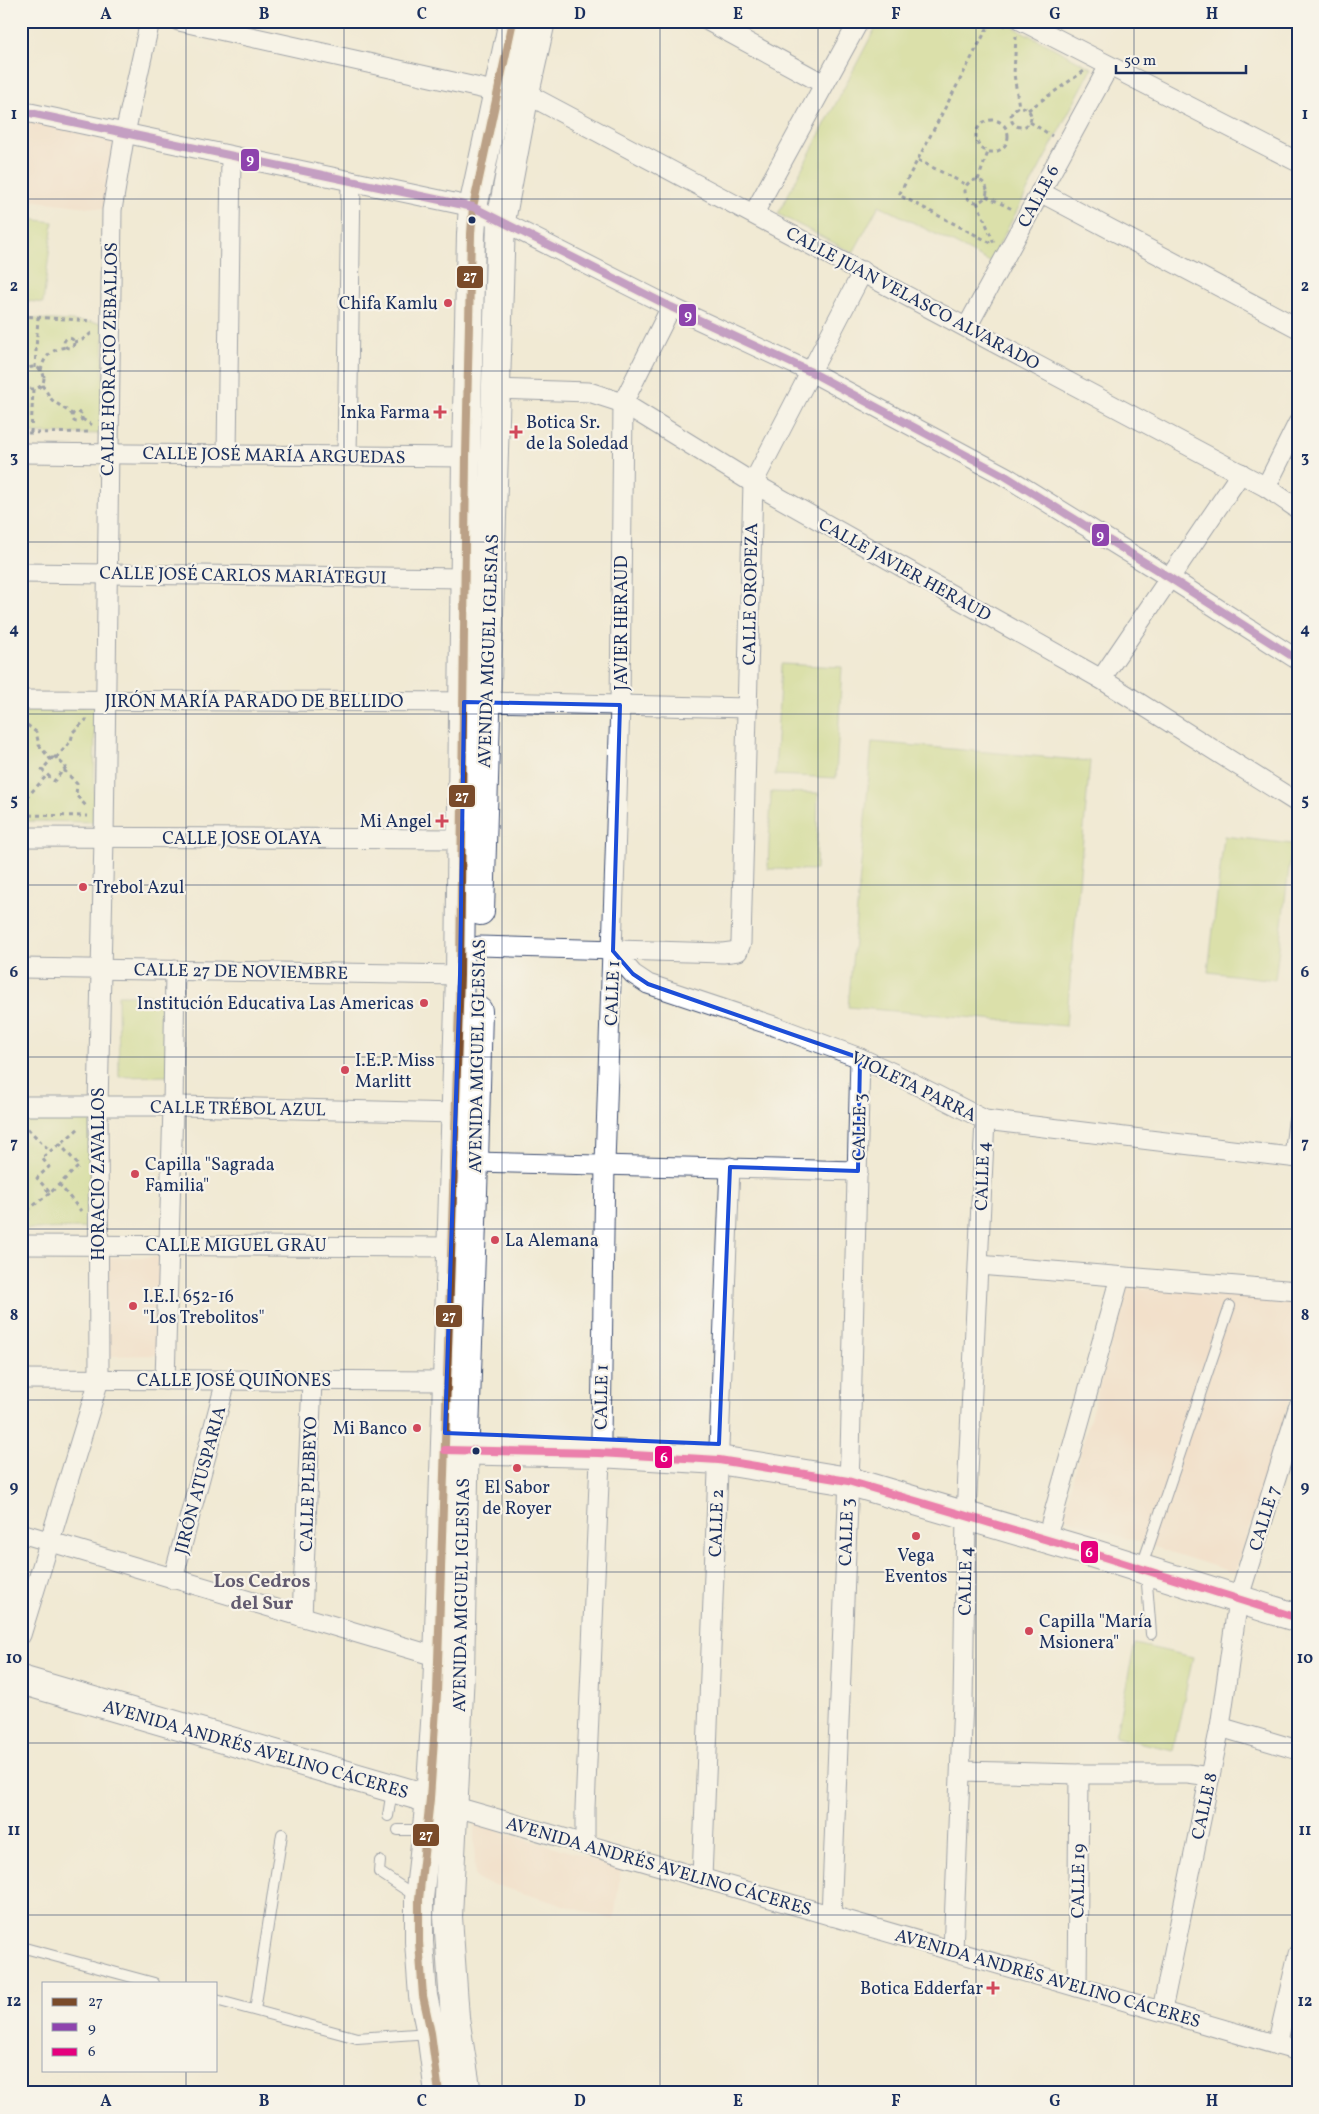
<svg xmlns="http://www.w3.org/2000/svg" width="1319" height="2114" font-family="Vollkorn,serif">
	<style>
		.built { fill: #f3d4be }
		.green { fill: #c0d578; stroke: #6e826b }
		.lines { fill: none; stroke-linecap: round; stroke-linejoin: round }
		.lane-casing { stroke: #3b4b70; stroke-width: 12 }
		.street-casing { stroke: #3b4b70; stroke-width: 21 }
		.secondary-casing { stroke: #3b4b70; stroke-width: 30 }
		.path { stroke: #3b4b70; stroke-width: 3; stroke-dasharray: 4 4; stroke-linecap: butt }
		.lane { stroke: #fff; stroke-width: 10 }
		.street { stroke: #fff; stroke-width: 19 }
		.secondary { stroke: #fff; stroke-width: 28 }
		.bus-1-casing { stroke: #f7f3e8; stroke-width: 11 }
		.bus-2-casing { stroke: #f7f3e8; stroke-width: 11 }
		.bus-3-casing { stroke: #f7f3e8; stroke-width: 11 }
		.bus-1 { stroke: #7a4b2a; stroke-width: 8 }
		.bus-2 { stroke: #8e44ad; stroke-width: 8 }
		.bus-3 { stroke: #e5007d; stroke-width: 8 }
		.marked { fill: none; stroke: #1d4ed8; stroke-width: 4; stroke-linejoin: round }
		.grid { fill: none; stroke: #1b2f5e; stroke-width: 1; stroke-opacity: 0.55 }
		.bus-dot { fill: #1b2f5e; stroke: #f7f3e8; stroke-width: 2 }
		.poi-dot { fill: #d1495b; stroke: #f7f3e8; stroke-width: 2 }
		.labels { text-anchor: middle; stroke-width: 4.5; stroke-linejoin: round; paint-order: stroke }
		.street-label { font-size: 18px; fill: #1b2f5e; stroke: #f7f3e8 }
		.poi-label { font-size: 18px; fill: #1b2f5e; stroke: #f7f3e8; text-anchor: start }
		.neighbourhood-label { font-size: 19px; font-weight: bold; fill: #625b70; stroke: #f7f3e8 }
		.line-badge { stroke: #f7f3e8; stroke-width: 2 }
		.badge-label { font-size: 14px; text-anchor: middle; font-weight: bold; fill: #fff }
		.neatline { fill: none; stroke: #1b2f5e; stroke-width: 2 }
		.grid-label { font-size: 16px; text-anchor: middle; font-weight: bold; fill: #1b2f5e }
	</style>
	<rect width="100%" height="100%" fill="#f7f3e8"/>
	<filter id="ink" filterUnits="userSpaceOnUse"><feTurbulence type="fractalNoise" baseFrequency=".02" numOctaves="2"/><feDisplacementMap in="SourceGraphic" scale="10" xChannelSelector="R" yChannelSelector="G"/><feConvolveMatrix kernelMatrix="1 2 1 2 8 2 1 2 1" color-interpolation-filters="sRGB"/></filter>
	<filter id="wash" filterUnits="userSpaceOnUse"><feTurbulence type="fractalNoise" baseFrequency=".0096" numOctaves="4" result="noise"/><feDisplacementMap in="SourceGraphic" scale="20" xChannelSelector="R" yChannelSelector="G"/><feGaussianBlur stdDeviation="1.12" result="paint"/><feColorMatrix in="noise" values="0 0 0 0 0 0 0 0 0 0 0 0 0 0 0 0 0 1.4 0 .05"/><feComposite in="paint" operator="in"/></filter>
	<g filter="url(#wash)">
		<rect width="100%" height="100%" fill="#f1ead4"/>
		<g class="built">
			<path d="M21 118 114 140 104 209 21 199Z"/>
			<path d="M106 1257H159L161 1355 107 1356Z"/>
			<path d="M1127 1287 1298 1299V1375L1235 1573 1062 1517Z"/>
			<path d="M474 1823 621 1867 614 1920 478 1880 475 1876Z"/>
		</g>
		<g class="green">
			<path d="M879 21H1002L1092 68 990 262 879 205 853 253 778 214Z"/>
			<path d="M21 218 53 222 43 303 21 300Z"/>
			<path d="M21 318 104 323 102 434 21 433Z"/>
			<path d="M781 664 842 667 836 778 775 775Z"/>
			<path d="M21 707H95L94 822 21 821Z"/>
			<path d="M872 742 1090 761 1066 1026 848 1007Z"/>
			<path d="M771 792 818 793 816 870 768 869Z"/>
			<path d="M1224 836 1292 844 1275 980 1208 972Z"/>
			<path d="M118 995H168L169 1076 119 1077Z"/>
			<path d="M21 1115H91L94 1228 21 1229Z"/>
			<path d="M1135 1644 1193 1657 1173 1750 1115 1737Z"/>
		</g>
	</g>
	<g filter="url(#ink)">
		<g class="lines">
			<g class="lane-casing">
				<g id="lane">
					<path d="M1146 1554 1230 1306"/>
					<path d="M1146 1571 1151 1634"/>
					<path d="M388 1816 392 1790"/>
					<path d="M398 1830H426"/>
					<path d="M380 1861 379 1872 417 1897"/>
					<path d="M21 1947 154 1983"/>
					<path d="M216 2000 357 2038 430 2033"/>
					<path d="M255 2010 282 1834"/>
				</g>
			</g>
			<g class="street-casing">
				<g id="street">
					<path d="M179 21 498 92"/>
					<path d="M708 21 824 84"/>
					<path d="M1022 21 1298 162"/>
					<path d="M525 93 1266 487 1298 509"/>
					<path d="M21 111 473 207 671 307 811 372 1005 476 1170 578 1298 660"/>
					<path d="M1040 192 1298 328"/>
					<path d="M754 213 859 21"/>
					<path d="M967 327 1109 66"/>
					<path d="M496 389 589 392 623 403 753 483 1101 679 1298 803"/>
					<path d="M21 453 466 457"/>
					<path d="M227 454 231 156"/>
					<path d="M347 456 351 181"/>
					<path d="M1266 487 1298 423"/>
					<path d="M21 573 466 578"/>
					<path d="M1101 679 1241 473"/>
					<path d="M21 700 487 702 748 708"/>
					<path d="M21 837 463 839"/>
					<path d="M479 946 723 953 738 951 741 943 753 483 863 271"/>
					<path d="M613 951 633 974 648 984 777 1027 860 1058 893 1073 985 1120 1298 1158"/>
					<path d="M21 968 460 975"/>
					<path d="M21 1106H182L455 1113"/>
					<path d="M1294 1157 1298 1122"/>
					<path d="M474 1162 858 1171"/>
					<path d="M21 1245 451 1247"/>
					<path d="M979 1265 1298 1291"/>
					<path d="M21 1379 447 1381"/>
					<path d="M165 1380 173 1106 175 970"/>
					<path d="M1051 1523 1120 1277"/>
					<path d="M21 1533 438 1657"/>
					<path d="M173 1579 226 1381"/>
					<path d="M302 1617 312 1381"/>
					<path d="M21 1635 99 1380 98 1106 104 838 112 210 125 133 150 21"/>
					<path d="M1220 1727 1298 1750"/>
					<path d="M961 1771 1079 1774H1188L1210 1777"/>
					<path d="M453 1806 1298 2051"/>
					<path d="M585 1844V1808L601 1437 605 1164 620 705 623 403 671 307"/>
					<path d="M702 1878 730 1167"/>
					<path d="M831 1916 850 1455 860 1058"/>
					<path d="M953 1951 963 1701 966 1515 985 1120"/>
					<path d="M1077 1987 1079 1774"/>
					<path d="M1162 2010 1220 1727 1238 1600 1298 1408"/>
					<path d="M1277 2045 1298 1954"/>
				</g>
			</g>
			<g class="secondary-casing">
				<g id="secondary">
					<path d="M480 911 501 221 525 93 541 21"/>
					<path d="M446 1450 599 1453 719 1460 848 1481 1085 1551 1298 1618"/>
					<path d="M21 1680 447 1804"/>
					<path d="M439 2093 431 2033 423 1996 419 1942V1899L430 1799 437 1693 460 975 466 457 471 234 473 207 513 21"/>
					<path d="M467 2093 455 2018 448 1917 460 1672 465 1433 474 1162 478 1011"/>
				</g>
			</g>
			<g class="path">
				<path d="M991 21 899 195 993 244"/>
				<path d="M997 21 1006 26"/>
				<path d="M1016 36 1014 74 1019 107"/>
				<circle cx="1021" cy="117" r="10"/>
				<path d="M1028 110 1084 71"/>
				<circle cx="992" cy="136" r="16"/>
				<path d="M1030 122 1052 136"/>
				<path d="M918 160 967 185"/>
				<path d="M978 180 988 152"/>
				<circle cx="976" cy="191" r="11"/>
				<path d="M986 196 1012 209"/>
				<path d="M977 202 994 243"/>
				<path d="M21 316 93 321"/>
				<circle cx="69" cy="343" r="5"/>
				<path d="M74 342 82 340 93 332"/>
				<path d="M21 353 28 368"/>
				<circle cx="33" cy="378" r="11"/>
				<path d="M35 368 38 317"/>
				<path d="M41 371C43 357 52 349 66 347"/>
				<path d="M42 385 52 400 72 414"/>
				<path d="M21 393 24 385"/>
				<circle cx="77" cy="417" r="5"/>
				<path d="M82 419 92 425"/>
				<path d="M28 433 92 432"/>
				<path d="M31 433 33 389"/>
				<path d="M21 720 36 732 39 745 51 760"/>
				<path d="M54 756 66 767 54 781 42 770Z"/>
				<path d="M56 758 71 741 73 732 87 719"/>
				<path d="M64 770 77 784 76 795 87 807"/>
				<path d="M21 804 47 775"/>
				<path d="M21 815 88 816"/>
				<path d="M22 1123 50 1151"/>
				<path d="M59 1143 79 1166 50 1193 37 1178 49 1167 42 1158C54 1147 68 1139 80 1127"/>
				<path d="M59 1184 81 1211"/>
				<path d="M21 1215 50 1193"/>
			</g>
			<use href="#lane" class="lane"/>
			<use href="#street" class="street"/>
			<use href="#secondary" class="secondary"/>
			<g class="bus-1-casing">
				<path id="bus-1" d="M439 2093 431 2033 423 1996 419 1942V1899L430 1799 437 1693 460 975 466 457 471 234 473 207 513 21"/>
			</g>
			<g class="bus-2-casing">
				<path id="bus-2" d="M21 111 473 207 671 307 811 372 1005 476 1170 578 1298 660"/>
			</g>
			<g class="bus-3-casing">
				<path id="bus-3" d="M445 1450 599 1453 719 1460 848 1481 1085 1551 1298 1618"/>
			</g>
			<use href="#bus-1" class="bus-1"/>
			<use href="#bus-2" class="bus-2"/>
			<use href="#bus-3" class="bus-3"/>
		</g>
	</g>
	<path d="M0 0H1319V2114H0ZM464 702 620 705 613 951 633 974 648 984 860 1058 858 1171 730 1167 719 1444 445 1433 460 975Z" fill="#f1ead4" fill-opacity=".55" fill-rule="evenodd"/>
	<path class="marked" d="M464 702 620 705 613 951 633 974 648 984 860 1058 858 1171 730 1167 719 1444 445 1433 460 975Z"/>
	<path class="grid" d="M186 21V1983M344 21V2093M502 21V2093M660 21V2093M818 21V2093M976 21V2093M1134 21V2093M21 199H1298M21 371H1298M21 542H1298M21 714H1298M21 885H1298M21 1057H1298M21 1229H1298M21 1400H1298M21 1572H1298M21 1743H1298M21 1915H1298M186 2070V2093"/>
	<g class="bus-dot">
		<circle cx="472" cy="220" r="4.5"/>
		<circle cx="476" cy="1451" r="4.5"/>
	</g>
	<g class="poi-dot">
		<circle cx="448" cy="303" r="5"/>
		<path d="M437.5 404.5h5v5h5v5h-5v5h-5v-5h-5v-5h5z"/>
		<path d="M513.5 424.5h5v5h5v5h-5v5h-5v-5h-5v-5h5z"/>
		<path d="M439.5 813.5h5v5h5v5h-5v5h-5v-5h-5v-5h5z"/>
		<circle cx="83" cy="887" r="5"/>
		<circle cx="424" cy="1003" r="5"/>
		<circle cx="345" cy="1070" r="5"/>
		<circle cx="135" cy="1174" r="5"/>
		<circle cx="495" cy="1240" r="5"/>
		<circle cx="133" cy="1306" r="5"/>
		<circle cx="417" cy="1428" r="5"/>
		<circle cx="517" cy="1468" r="5"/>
		<circle cx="916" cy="1536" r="5"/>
		<circle cx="1029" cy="1631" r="5"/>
		<path d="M990.5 1980.5h5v5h5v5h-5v5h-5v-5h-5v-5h5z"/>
	</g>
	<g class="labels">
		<g class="street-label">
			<text transform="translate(1038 196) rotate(-62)" y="6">CALLE 6</text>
			<text transform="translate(913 298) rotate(28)" y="6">CALLE JUAN VELASCO ALVARADO</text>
			<text transform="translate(109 359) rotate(-89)" y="6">CALLE HORACIO ZEBALLOS</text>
			<text transform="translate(274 455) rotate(1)" y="6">CALLE JOSÉ MARÍA ARGUEDAS</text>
			<text transform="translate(905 569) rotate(29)" y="6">CALLE JAVIER HERAUD</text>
			<text transform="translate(243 575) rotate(1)" y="6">CALLE JOSÉ CARLOS MARIÁTEGUI</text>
			<text transform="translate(750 594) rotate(-89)" y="6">CALLE OROPEZA</text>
			<text transform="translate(621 623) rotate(-90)" y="6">JAVIER HERAUD</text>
			<text transform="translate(488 651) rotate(-88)" y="6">AVENIDA MIGUEL IGLESIAS</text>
			<text x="254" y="707">JIRÓN MARÍA PARADO DE BELLIDO</text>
			<text x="242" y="844">CALLE JOSE OLAYA</text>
			<text transform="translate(241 971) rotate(1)" y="6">CALLE 27 DE NOVIEMBRE</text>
			<text transform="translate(612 993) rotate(-88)" y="6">CALLE 1</text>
			<text transform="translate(477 1056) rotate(-89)" y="6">AVENIDA MIGUEL IGLESIAS</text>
			<text transform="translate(914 1086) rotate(26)" y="6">VIOLETA PARRA</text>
			<text transform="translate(238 1108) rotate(1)" y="6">CALLE TRÉBOL AZUL</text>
			<text transform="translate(859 1127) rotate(-89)" y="6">CALLE 3</text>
			<text transform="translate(98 1174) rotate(-90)" y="6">HORACIO ZAVALLOS</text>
			<text transform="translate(982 1176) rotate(-88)" y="6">CALLE 4</text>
			<text x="236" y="1251">CALLE MIGUEL GRAU</text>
			<text x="234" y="1386">CALLE JOSÉ QUIÑONES</text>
			<text transform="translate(601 1397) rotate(-89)" y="6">CALLE 1</text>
			<text transform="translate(200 1480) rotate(-75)" y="6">JIRÓN ATUSPARIA</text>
			<text transform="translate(308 1484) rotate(-88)" y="6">CALLE PLEBEYO</text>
			<text transform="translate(1264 1518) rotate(-73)" y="6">CALLE 7</text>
			<text transform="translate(716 1523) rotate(-88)" y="6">CALLE 2</text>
			<text transform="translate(846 1532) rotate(-88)" y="6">CALLE 3</text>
			<text transform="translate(965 1581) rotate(-89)" y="6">CALLE 4</text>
			<text transform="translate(461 1595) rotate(-89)" y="6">AVENIDA MIGUEL IGLESIAS</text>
			<text transform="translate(256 1749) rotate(16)" y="6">AVENIDA ANDRÉS AVELINO CÁCERES</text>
			<text transform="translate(1204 1806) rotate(-78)" y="6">CALLE 8</text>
			<text transform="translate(659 1866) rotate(16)" y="6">AVENIDA ANDRÉS AVELINO CÁCERES</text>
			<text transform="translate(1078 1881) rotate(-89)" y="6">CALLE 19</text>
			<text transform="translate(1048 1978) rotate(16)" y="6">AVENIDA ANDRÉS AVELINO CÁCERES</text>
		</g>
		<g class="poi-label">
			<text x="438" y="309" text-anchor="end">Chifa Kamlu</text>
			<text x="430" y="418" text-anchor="end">Inka Farma</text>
			<text x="526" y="428">Botica Sr.<tspan x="526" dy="21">de la Soledad</tspan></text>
			<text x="432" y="827" text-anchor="end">Mi Angel</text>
			<text x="93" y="893">Trebol Azul</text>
			<text x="414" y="1009" text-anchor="end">Institución Educativa Las Americas</text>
			<text x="355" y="1066">I.E.P. Miss<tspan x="355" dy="21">Marlitt</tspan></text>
			<text x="145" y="1170">Capilla "Sagrada<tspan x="145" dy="21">Familia"</tspan></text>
			<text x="505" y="1246">La Alemana</text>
			<text x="143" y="1302">I.E.I. 652-16<tspan x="143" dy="21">"Los Trebolitos"</tspan></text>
			<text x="407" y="1434" text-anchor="end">Mi Banco</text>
			<text x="517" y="1493" text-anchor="middle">El Sabor<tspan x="517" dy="21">de Royer</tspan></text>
			<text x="916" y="1561" text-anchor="middle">Vega<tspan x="916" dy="21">Eventos</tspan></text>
			<text x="1039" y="1627">Capilla "María<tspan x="1039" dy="21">Msionera"</tspan></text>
			<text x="983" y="1994" text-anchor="end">Botica Edderfar</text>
		</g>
		<g class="neighbourhood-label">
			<text x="262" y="1587">Los Cedros<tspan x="262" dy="22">del Sur</tspan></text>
		</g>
	</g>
	<g class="line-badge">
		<rect x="240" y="148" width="20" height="24" rx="5" fill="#8e44ad"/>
		<rect x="456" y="265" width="28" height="24" rx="5" fill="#7a4b2a"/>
		<rect x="678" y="303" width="19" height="24" rx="5" fill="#8e44ad"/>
		<rect x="1091" y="523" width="19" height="24" rx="5" fill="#8e44ad"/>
		<rect x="448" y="784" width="28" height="24" rx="5" fill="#7a4b2a"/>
		<rect x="435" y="1304" width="28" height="24" rx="5" fill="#7a4b2a"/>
		<rect x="654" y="1445" width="19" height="24" rx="5" fill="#e5007d"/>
		<rect x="1080" y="1540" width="19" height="24" rx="5" fill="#e5007d"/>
		<rect x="412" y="1823" width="28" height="24" rx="5" fill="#7a4b2a"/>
	</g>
	<g class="badge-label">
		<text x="250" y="164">9</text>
		<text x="470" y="281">27</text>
		<text x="688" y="320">9</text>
		<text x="1100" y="540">9</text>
		<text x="462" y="801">27</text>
		<text x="449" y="1321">27</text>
		<text x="664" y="1462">6</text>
		<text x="1089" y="1557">6</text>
		<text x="426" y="1840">27</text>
	</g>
	<rect width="1319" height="2114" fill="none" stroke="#f7f3e8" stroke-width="55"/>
	<rect x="42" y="1982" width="175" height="90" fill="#f7f3e8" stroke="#9fa5b1"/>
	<rect x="52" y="1998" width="25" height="8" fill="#7a4b2a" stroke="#9fa5b1"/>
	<text x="88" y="2006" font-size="15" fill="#1b2f5e">27</text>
	<rect x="52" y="2023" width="25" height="8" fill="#8e44ad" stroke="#9fa5b1"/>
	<text x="88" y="2032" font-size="15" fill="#1b2f5e">9</text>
	<rect x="52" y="2048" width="25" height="8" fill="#e5007d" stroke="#9fa5b1"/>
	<text x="88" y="2056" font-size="15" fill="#1b2f5e">6</text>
	<path d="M1116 65v8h130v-8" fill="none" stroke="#1b2f5e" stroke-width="2.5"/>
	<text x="1124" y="65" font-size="15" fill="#1b2f5e" stroke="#f7f3e8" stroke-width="4" paint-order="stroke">50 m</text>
	<rect x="28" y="28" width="1264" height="2058" class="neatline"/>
	<g class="grid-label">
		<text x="106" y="19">A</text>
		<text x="264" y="19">B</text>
		<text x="422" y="19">C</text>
		<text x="580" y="19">D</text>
		<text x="738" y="19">E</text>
		<text x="896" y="19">F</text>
		<text x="1055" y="19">G</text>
		<text x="1212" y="19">H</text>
		<text x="14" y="119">1</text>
		<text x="1305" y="119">1</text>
		<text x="14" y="291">2</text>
		<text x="1305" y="291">2</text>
		<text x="14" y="462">3</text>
		<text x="1305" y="462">3</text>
		<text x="14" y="634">4</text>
		<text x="1305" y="634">4</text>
		<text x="14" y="805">5</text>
		<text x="1305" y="805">5</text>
		<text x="14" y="977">6</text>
		<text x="1305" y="977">6</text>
		<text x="14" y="1148">7</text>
		<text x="1305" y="1148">7</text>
		<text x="14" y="1320">8</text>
		<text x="1305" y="1320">8</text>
		<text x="14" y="1492">9</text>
		<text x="1305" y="1492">9</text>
		<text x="14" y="1663">10</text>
		<text x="1305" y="1663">10</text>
		<text x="14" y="1835">11</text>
		<text x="1305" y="1835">11</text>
		<text x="14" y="2006">12</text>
		<text x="1305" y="2006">12</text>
		<text x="106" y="2106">A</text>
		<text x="264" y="2106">B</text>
		<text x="422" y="2106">C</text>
		<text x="580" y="2106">D</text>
		<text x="738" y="2106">E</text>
		<text x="896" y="2106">F</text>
		<text x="1055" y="2106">G</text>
		<text x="1212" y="2106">H</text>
	</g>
</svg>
